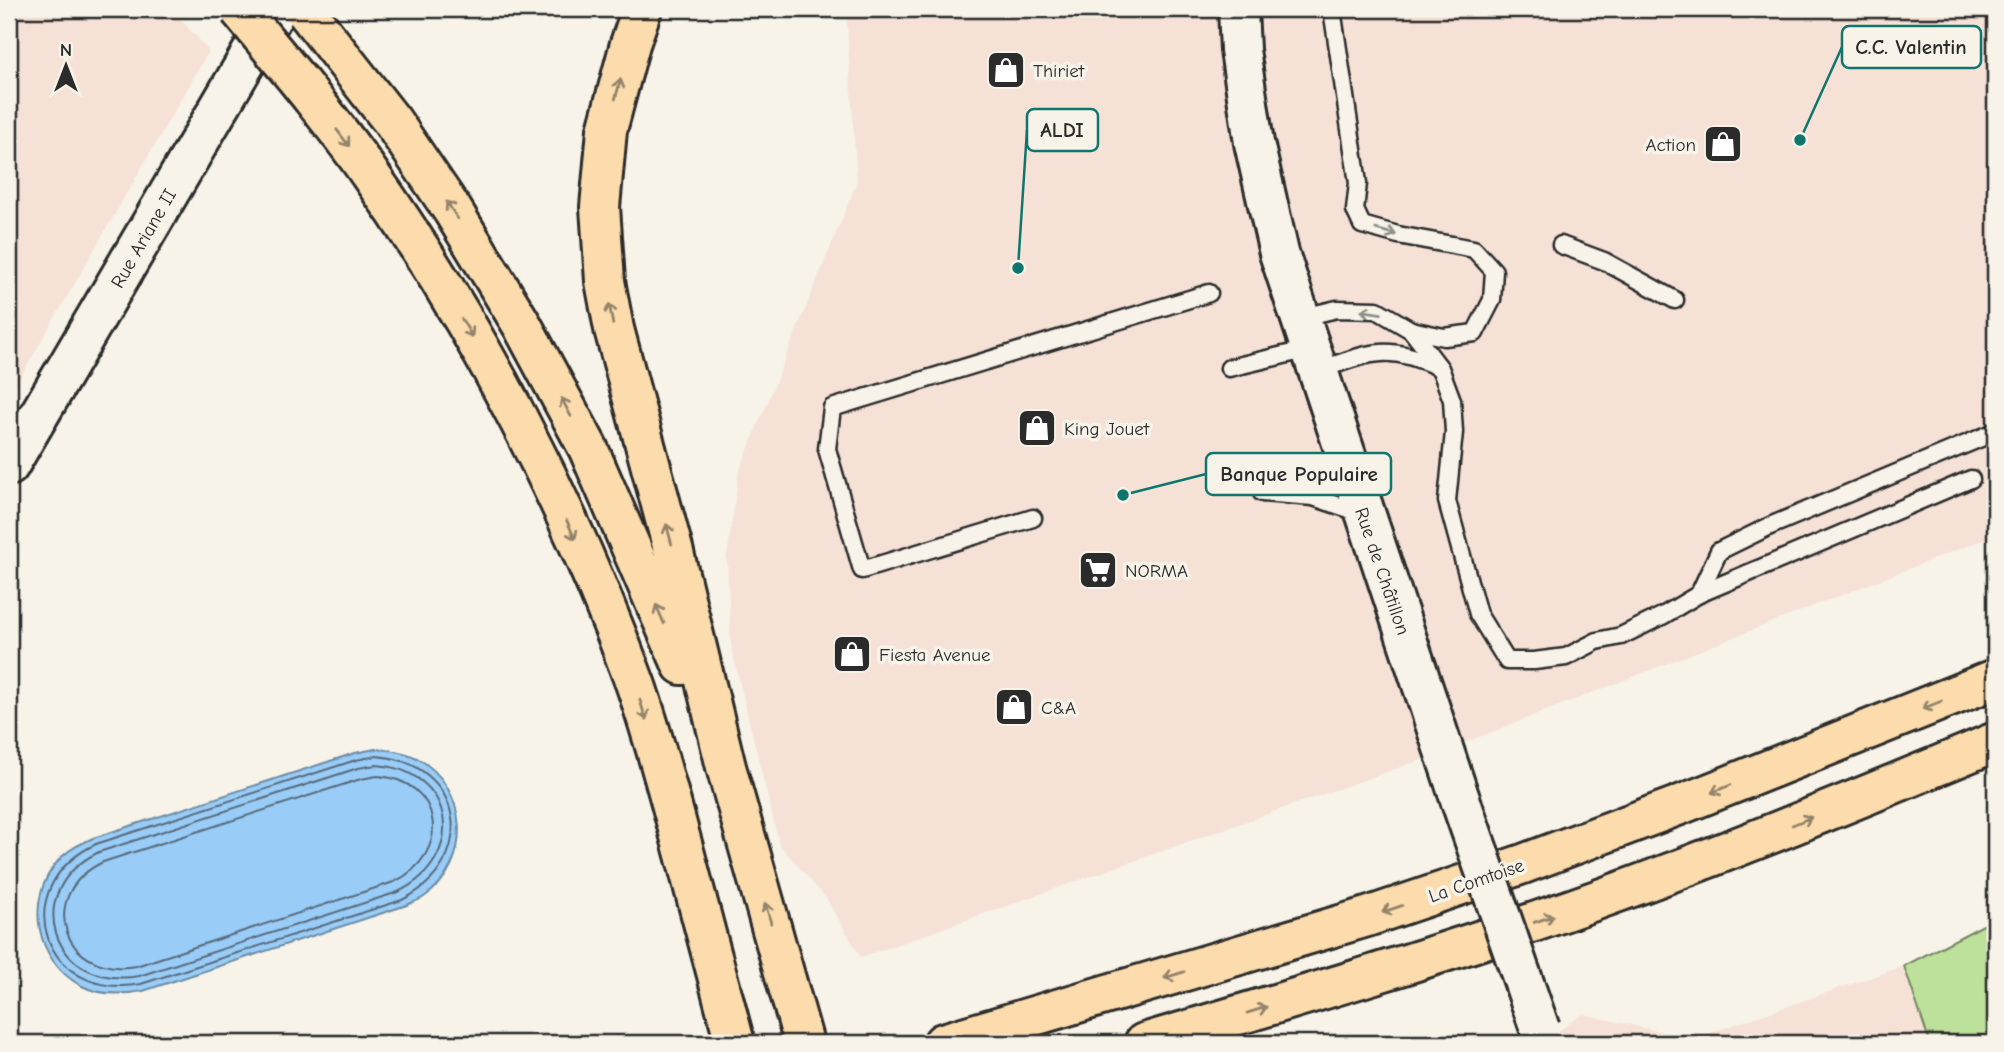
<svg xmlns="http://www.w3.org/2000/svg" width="2004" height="1052" font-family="'Comic Neue',sans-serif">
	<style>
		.built { fill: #f5e1d5 }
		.green { fill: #bde19b; stroke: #748663; stroke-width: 2 }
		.water { fill: #99ccf6; stroke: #6d8ca5; stroke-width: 2 }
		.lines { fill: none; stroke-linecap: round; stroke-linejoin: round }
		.shore { stroke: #576b7c; stroke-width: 2 }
		.lane-casing { stroke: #2b2b2b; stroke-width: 21 }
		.secondary-casing { stroke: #2b2b2b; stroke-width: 44 }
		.highway-casing { stroke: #2b2b2b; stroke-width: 44 }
		.lane { stroke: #f7f3e8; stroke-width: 16 }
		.secondary { stroke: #f7f3e8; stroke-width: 38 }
		.highway { stroke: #fcdcac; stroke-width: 38 }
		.secondary-bridge-casing { stroke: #2b2b2b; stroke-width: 44; stroke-linecap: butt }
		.highway-bridge-casing { stroke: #2b2b2b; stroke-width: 44; stroke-linecap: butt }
		.secondary-bridge { stroke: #f7f3e8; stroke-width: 38 }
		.highway-bridge { stroke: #fcdcac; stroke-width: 38 }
		.oneway { stroke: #94846c }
		.oneway2 { stroke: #918f8a }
		.labels { text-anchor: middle; stroke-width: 7; stroke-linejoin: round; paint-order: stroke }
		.poi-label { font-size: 19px; fill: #2b2b2b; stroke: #f7f3e8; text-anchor: start }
		.street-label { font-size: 19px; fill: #2b2b2b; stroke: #f7f3e8 }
		.leader { fill: none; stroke: #0f766e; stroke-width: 2.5 }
		.callout-dot { fill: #0f766e; stroke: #f7f3e8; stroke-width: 2.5 }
		.callout { fill: #f7f3e8; stroke: #0f766e; stroke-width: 2.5 }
		.callout-label { font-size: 21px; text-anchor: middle; font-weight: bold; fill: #2b2b2b }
	</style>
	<rect width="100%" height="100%" fill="#f7f3e8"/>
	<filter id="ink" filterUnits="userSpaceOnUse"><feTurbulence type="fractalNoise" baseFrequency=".0143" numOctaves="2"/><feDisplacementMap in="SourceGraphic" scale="14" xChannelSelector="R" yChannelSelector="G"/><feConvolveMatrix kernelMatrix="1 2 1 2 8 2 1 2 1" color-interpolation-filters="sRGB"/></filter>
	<g filter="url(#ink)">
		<g class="built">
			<path d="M9 9H171L209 51 9 397Z"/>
			<path d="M846 9H1995V535L1415 762 861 957 826 898 779 844 731 646 727 556 739 472 857 182Z"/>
			<path d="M1904 966 1930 1043H1541L1583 1014 1692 1039Z"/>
		</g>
		<path class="green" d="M1995 919V1043H1930L1904 966Z"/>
		<path class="water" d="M375 749C390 750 403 751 417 758 469 787 474 863 424 897 418 901 411 903 404 906L143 991C122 995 100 996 80 985 36 961 24 900 58 861 67 850 80 844 93 838L355 753Z"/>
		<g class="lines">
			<g class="shore">
				<path d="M376 756C464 762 481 862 402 900L141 984C43 1002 5 887 96 844L356 760Z"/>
				<path d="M376 765C455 770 469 858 398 892L139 976C52 991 19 890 99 852L358 768Z"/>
				<path d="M377 776C443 780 453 854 394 882L136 966C63 979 35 894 103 862L361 779Z"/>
			</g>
			<g class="lane-casing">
				<g id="lane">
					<path d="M1332 9 1358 183 1355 210 1362 225 1398 235 1474 249 1494 271 1492 300 1475 333 1444 337 1411 330"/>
					<path d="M1561 245 1604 261 1675 300"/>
					<path d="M1299 318 1337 309 1377 310 1411 330 1440 368 1452 400 1454 432 1447 501 1478 614 1507 661H1534L1566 657 1597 641 1621 636 1664 615 1699 594 1719 551 1770 526 1995 432"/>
					<path d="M1229 368 1309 349"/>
					<path d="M1317 371C1368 353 1387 343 1438 367"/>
					<path d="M1262 493 1313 497 1361 513"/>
					<path d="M1033 518 862 570 827 449 832 408 1209 293"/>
					<path d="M1699 594 1971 479"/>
				</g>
			</g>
			<g class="secondary-casing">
				<g id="secondary">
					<path d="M1238 9 1240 50 1254 143 1279 253 1461 802"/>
					<path d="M9 466 277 9"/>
				</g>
			</g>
			<g class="highway-casing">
				<g id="highway">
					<path d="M304 9 392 121 453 211 522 325 588 448 682 665"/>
					<path d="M642 9 630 44 607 130 600 207 605 281 614 329 673 549 726 767 804 1043"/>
					<path d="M301 84C324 113 348 142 369 173 477 325 571 508 635 683 654 737 668 792 683 847 700 912 718 978 735 1043"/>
					<path d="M943 1043 1367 917 1523 864 1680 805 1995 679"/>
					<path d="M1144 1043C1278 1003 1411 965 1543 919 1696 866 1846 804 1995 742"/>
				</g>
			</g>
			<use href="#lane" class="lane"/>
			<use href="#secondary" class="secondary"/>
			<use href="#highway" class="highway"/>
			<g class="secondary-bridge-casing">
				<path id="secondary-bridge" d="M1461 802 1540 1029"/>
			</g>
			<g class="highway-bridge-casing">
				<path id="highway-bridge" d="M239 9 301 84"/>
			</g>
			<use href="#secondary-bridge" class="secondary-bridge"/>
			<use href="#highway-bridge" class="highway-bridge"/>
		</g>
		<defs><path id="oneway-shaft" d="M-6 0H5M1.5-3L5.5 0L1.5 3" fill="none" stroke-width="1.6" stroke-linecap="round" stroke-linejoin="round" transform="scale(1.75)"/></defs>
		<g class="oneway">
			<use href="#oneway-shaft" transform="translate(618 89) rotate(-75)"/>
			<use href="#oneway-shaft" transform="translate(343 138) rotate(53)"/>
			<use href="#oneway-shaft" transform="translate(452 210) rotate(-123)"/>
			<use href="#oneway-shaft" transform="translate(611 314) rotate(-100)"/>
			<use href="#oneway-shaft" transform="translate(467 328) rotate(59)"/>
			<use href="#oneway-shaft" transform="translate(566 407) rotate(-118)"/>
			<use href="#oneway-shaft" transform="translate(571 530) rotate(66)"/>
			<use href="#oneway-shaft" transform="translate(669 534) rotate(-105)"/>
			<use href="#oneway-shaft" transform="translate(660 614) rotate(-113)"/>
			<use href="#oneway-shaft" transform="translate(1932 705) rotate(158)"/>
			<use href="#oneway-shaft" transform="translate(643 710) rotate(72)"/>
			<use href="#oneway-shaft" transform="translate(1721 789) rotate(158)"/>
			<use href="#oneway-shaft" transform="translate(1802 821) rotate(-22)"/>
			<use href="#oneway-shaft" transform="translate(1392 909) rotate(161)"/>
			<use href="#oneway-shaft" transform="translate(768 913) rotate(-106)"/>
			<use href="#oneway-shaft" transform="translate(1544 919) rotate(-19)"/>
			<use href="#oneway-shaft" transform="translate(1174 975) rotate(163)"/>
			<use href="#oneway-shaft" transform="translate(1257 1010) rotate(-17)"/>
		</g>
		<g class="oneway2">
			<use href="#oneway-shaft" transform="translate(1386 232) rotate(16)"/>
			<use href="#oneway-shaft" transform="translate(1371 312) rotate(-171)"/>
		</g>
	</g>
	<defs>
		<g id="shop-square" transform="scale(2.0125)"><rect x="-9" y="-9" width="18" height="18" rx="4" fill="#2b2b2b" stroke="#f7f3e8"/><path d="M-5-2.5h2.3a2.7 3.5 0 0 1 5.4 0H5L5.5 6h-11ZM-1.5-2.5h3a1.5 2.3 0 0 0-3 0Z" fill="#fff"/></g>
		<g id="supermarket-square" transform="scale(2.0125)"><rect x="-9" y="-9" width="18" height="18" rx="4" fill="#2b2b2b" stroke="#f7f3e8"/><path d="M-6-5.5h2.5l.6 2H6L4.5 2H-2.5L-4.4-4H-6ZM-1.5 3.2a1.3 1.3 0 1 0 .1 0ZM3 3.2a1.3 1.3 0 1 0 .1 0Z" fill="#fff"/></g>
	</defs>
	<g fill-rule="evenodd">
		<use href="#shop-square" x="1006" y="70"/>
		<use href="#shop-square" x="1723" y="144"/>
		<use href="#shop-square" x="1037" y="428"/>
		<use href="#supermarket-square" x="1098" y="570"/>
		<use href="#shop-square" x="852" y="654"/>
		<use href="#shop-square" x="1014" y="707"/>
	</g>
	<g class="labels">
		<g class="poi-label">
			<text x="1033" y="77">Thiriet</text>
			<text x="1696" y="151" text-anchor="end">Action</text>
			<text x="1064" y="435">King Jouet</text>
			<text x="1125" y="577">NORMA</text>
			<text x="879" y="661">Fiesta Avenue</text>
			<text x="1041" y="714">C&amp;A</text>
		</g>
		<g class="street-label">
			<text transform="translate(143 238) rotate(-60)" y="7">Rue Ariane II</text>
			<text transform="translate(1383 571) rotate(71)" y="7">Rue de Châtillon</text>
			<text transform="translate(1476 880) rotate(-19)" y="7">La Comtoise</text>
		</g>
	</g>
	<path class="leader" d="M1800 140L1842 47M1018 268L1027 130M1123 495L1206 474"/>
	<g class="callout-dot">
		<circle cx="1800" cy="140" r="7"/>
		<circle cx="1018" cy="268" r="7"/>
		<circle cx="1123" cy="495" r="7"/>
	</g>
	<g class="callout">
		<rect x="1842" y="26" width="139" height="42" rx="7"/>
		<rect x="1027" y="109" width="71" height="42" rx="7"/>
		<rect x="1206" y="453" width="185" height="42" rx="7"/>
	</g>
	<g class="callout-label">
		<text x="1911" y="54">C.C. Valentin</text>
		<text x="1062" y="137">ALDI</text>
		<text x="1299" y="481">Banque Populaire</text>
	</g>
	<rect width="2004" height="1052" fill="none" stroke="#f7f3e8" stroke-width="35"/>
	<rect x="18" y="18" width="1969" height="1017" fill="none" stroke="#2b2b2b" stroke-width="2.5" filter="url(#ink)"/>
	<g transform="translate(66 66)" stroke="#f7f3e8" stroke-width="5" paint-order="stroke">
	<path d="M0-5L12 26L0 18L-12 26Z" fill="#2b2b2b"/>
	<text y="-10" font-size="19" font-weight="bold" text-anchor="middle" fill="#2b2b2b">N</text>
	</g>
</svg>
